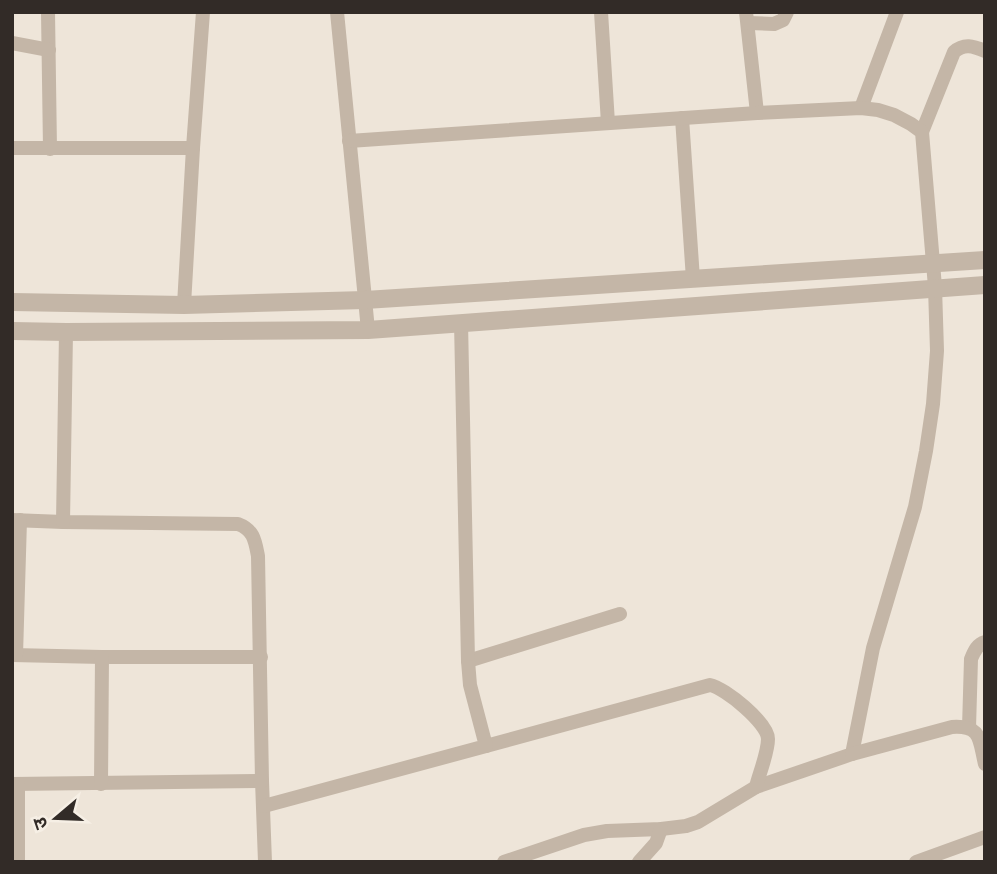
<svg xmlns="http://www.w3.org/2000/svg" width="997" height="874" font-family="'Varela Round','Noto Sans Devanagari',sans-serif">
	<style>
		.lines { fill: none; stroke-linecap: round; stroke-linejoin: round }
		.minor { stroke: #c4b6a7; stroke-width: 14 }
		.tertiary { stroke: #c4b6a7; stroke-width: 18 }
	</style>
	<rect width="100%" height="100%" fill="#eee5d9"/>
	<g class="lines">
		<g class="minor">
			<path d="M48 12 50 149"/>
			<path d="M337 12 368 330"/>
			<path d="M601 12 608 123"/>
			<path d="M746 12 757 113"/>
			<path d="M748 23 774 24 783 20 787 12"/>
			<path d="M12 43 49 50"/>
			<path d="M861 108 897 12"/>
			<path d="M682 118 693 279"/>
			<path d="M922 132 954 52C964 43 973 46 985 51"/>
			<path d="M349 141 757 113 861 108 878 110 894 115 911 124 922 132 935 287 937 351 933 404 926 451 915 507 873 648 852 754 756 787 698 822 686 826 661 829 607 831 584 835 504 862"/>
			<path d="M12 148H193"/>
			<path d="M184 305 193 148 203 12"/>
			<path d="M12 520 63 522 238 524C254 530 255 541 258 556L262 781 265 862"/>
			<path d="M63 522 66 332"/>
			<path d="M12 655 102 657H261"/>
			<path d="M16 655 20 520"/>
			<path d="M468 661 620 614"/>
			<path d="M969 728 971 659C974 652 977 644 985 642"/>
			<path d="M486 746 710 685C725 688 768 723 768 739 768 753 759 774 756 787"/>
			<path d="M852 754 952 727C982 725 979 740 985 764"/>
			<path d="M12 784 262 781"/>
			<path d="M18 784V862"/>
			<path d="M101 784 102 657"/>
			<path d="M264 806 486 746 470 685 468 661 461 322"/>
			<path d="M639 862 656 843 661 829"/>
			<path d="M916 862 985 837"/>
		</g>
		<g class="tertiary">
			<path d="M12 302 184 305 365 300 985 260"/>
			<path d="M12 331 66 332 368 330 985 285"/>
		</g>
	</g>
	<rect width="997" height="874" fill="none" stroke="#322b27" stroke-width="28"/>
	<g transform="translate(56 818) rotate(251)" stroke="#f6efe5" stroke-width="5" paint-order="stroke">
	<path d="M0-5L12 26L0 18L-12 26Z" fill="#322b27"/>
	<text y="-10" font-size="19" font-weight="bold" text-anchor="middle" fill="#322b27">उ</text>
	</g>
</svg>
